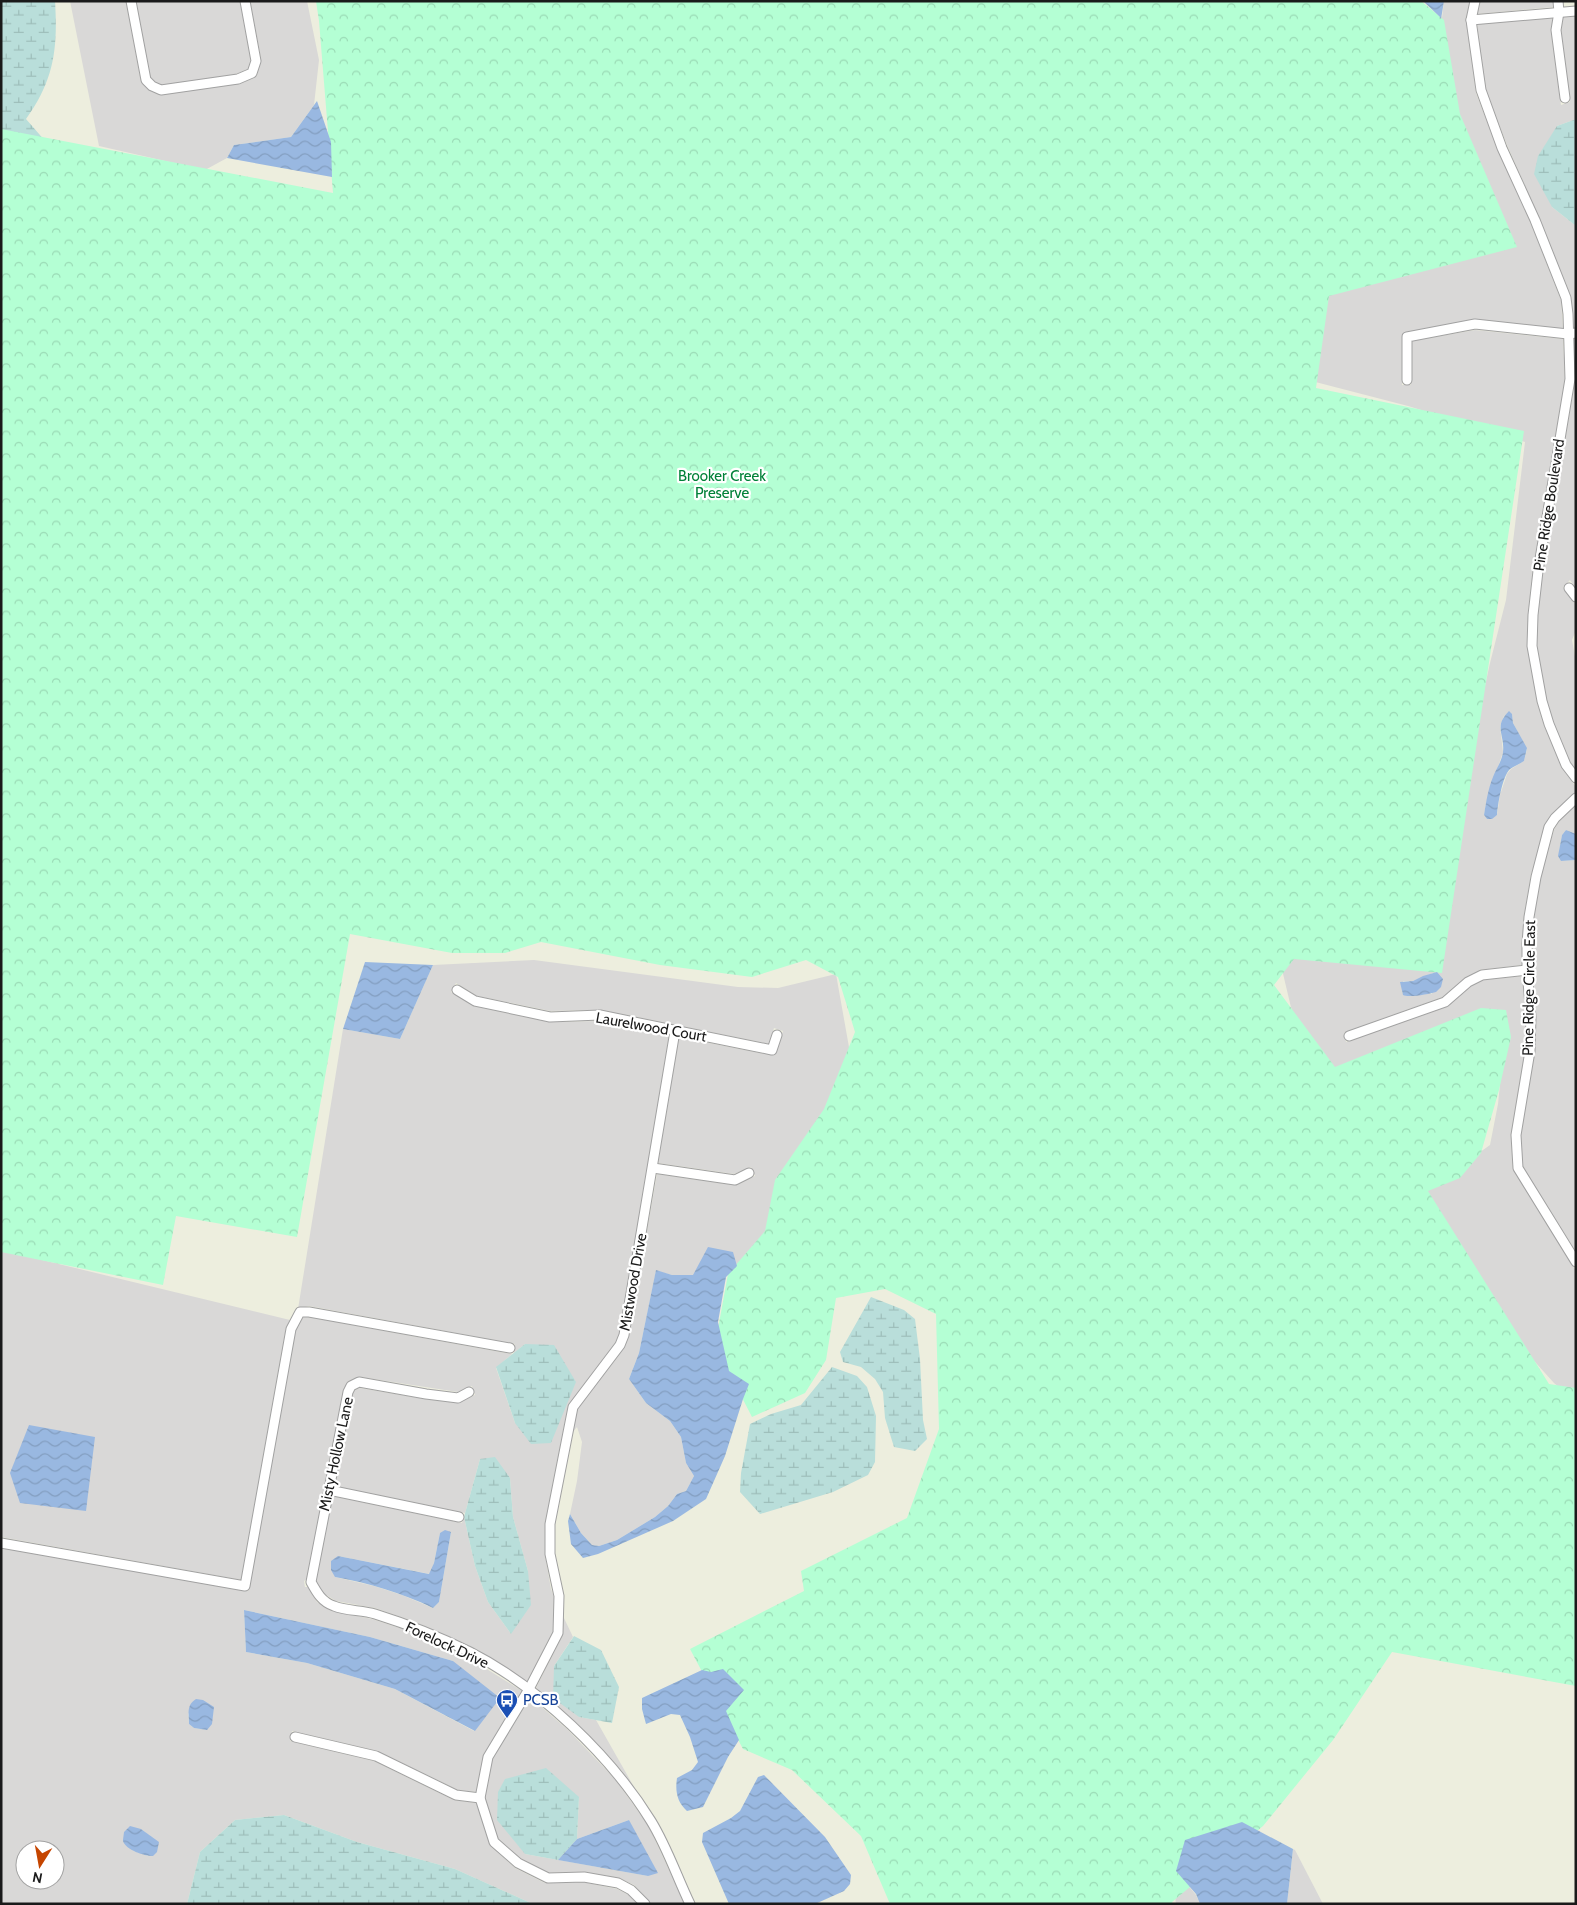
<svg xmlns="http://www.w3.org/2000/svg" width="1577" height="1905" font-family="Cabin,sans-serif">
	<style>
		.residential { fill: #d9d8d7; fill-rule: evenodd }
		.wetland { fill: url(#wetland-marsh) }
		.park { fill: url(#park-crowns) }
		.water { fill: url(#water-waves) }
		.lines { fill: none; stroke-linecap: round; stroke-linejoin: round }
		.minor-casing { stroke: #a1a1a1; stroke-width: 11 }
		.minor { stroke: #fff; stroke-width: 9 }
		.labels { text-anchor: middle; stroke-width: 4.5; stroke-linejoin: round; paint-order: stroke }
		.park-label { font-size: 15px; fill: #008138; stroke: #fff }
		.street-label { font-size: 15px; fill: #1a1a1a; stroke: #fff }
		.transit-label { font-size: 15px; fill: #164399; stroke: #fff; text-anchor: start }
	</style>
	<defs>
		<pattern id="wetland-marsh" width="20" height="14" patternUnits="userSpaceOnUse" patternTransform="scale(1.25)"><rect width="20" height="14" fill="#b9deda"/><path d="M1 5h8M5 5V1M11 12h8M15 12V8" fill="none" stroke="#9ebeba"/></pattern>
		<pattern id="park-crowns" width="20" height="18" patternUnits="userSpaceOnUse" patternTransform="scale(1.25)"><rect width="20" height="18" fill="#b4ffd4"/><path d="M2 6a3 3 0 1 1 6 0M12 15a3 3 0 1 1 6 0" fill="none" stroke="#9adab5"/></pattern>
		<pattern id="water-waves" width="16" height="10" patternUnits="userSpaceOnUse" patternTransform="scale(1.25)"><rect width="16" height="10" fill="#99b8e1"/><path d="M0 5q4-4 8 0t8 0" fill="none" stroke="#839ec0"/></pattern>
	</defs>
	<rect width="100%" height="100%" fill="#edeede"/>
	<g class="residential">
		<path d="M70 1H126L141 81 151 91 160 95 238 84 254 78 257 75 261 59 250 1H307L319 60 314 105 291 137 234 145 227 158 205 170 99 146Z"/>
		<path d="M136 1H240L251 61 249 69 236 74 172 84 162 85 155 82 150 77Z"/>
		<path d="M1444 1H1470L1467 15V25L1476 93 1498 150 1531 223 1561 300 1563 329 1475 319 1407 332 1402 337V385H1411L1412 341 1475 330 1563 339 1565 379 1545 509 1533 570 1528 614V646L1537 702 1544 725 1562 767 1576 787V792L1552 814 1545 826 1531 875 1524 916 1522 965 1480 970 1466 978 1443 997 1344 1033 1346 1042 1446 1007 1471 986 1483 980 1523 976 1526 1017 1525 1050 1511 1135 1513 1168 1576 1271V1402L1554 1383 1473 1293 1379 1224 1490 1145 1498 1104 1505 1035 1426 1044 1333 1074 1294 1020 1280 961 1449 850 1490 663 1506 600 1525 442 1408 406 1300 378 1290 348 1430 54 1440 17 1442 18ZM1512 714 1513 723 1527 749 1524 761 1511 769 1507 774 1500 795 1497 815 1487 819 1484 815 1486 803 1503 752 1500 726 1504 716ZM1433 973 1432 994H1421L1415 996 1402 993 1403 981H1413Z"/>
		<path d="M1480 1H1553L1554 7 1477 14Z"/>
		<path d="M1576 16V119L1557 126 1552 207 1576 226V328H1573V314L1570 296 1539 218 1507 145 1485 89 1477 24 1553 18 1551 31 1561 105 1570 102 1561 30 1563 17Z"/>
		<path d="M1573 339H1576V588L1570 580 1563 587 1576 605V630L1572 640 1576 662V769L1570 762 1553 721 1546 699 1537 645V615L1543 571 1575 380Z"/>
		<path d="M1576 805V834L1566 830 1562 835 1559 851 1561 861 1576 860V1252L1522 1166 1521 1135 1534 1051 1536 1016 1532 970 1533 917 1540 878 1554 830 1559 821Z"/>
		<path d="M534 960 738 987 778 988 836 974 852 1064 813 1174 737 1266 693 1275H672L656 1271 639 1353 629 1379 646 1403 670 1421 681 1437 686 1463 694 1476 686 1491 677 1494 668 1506 655 1517 617 1540 599 1546 592 1545 581 1533 570 1514 577 1481 582 1442 577 1427 572 1433 577 1409 623 1348 628 1338 657 1174 734 1185 755 1176 751 1167 734 1174 658 1163 679 1037 771 1055 776 1051 783 1031 774 1028 769 1044 601 1010 550 1011 477 996 456 983 451 992 474 1006 549 1022 599 1021 669 1036 620 1334 616 1342 568 1406 545 1524V1555L551 1589 554 1597 553 1632 527 1682 473 1648 415 1622 375 1608 336 1601 323 1593 316 1581 332 1496 462 1523 465 1513 335 1486 352 1394 355 1390 360 1388 425 1399 457 1403 475 1395 472 1386 458 1392 360 1377 347 1383 343 1391 307 1579 304 1581 305 1587H308L317 1602 332 1611 372 1619 412 1632 469 1658 522 1691 484 1755 476 1792 458 1790 377 1751 292 1731 290 1741 374 1761 454 1800 477 1803 490 1844 515 1868 545 1883 583 1882 617 1889 629 1895 638 1904H533L455 1869 357 1842 284 1815 235 1820 200 1852 187 1904H1V1548L248 1591 295 1330 303 1317H308L512 1354 496 1368 515 1423 525 1344 514 1353 515 1344 309 1306 298 1309 343 1029 400 1039 433 965ZM480 1459 510 1478 513 1517 528 1571 511 1634 488 1602 475 1566 464 1517ZM451 1532 439 1602 433 1608 402 1595 374 1586 335 1577 338 1556 430 1574 434 1563 440 1533ZM244 1610 370 1637 453 1661 474 1731 395 1689 307 1663 246 1652ZM188 1713 207 1730 194 1728 189 1724ZM141 1829 155 1840 148 1856 134 1851ZM25 1850H55V1880H25Z"/>
		<path d="M1 1250 290 1320 286 1328 241 1580 1 1537Z"/>
		<path d="M563 1616 573 1637 554 1666 579 1717 596 1720 638 1794 622 1771 574 1722 536 1688 562 1636Z"/>
		<path d="M530 1697 568 1730 615 1779 648 1825 685 1904H651L634 1885 619 1878 585 1872 549 1873 520 1858 498 1839 485 1798 492 1759ZM579 1797 577 1839 629 1820 648 1876 525 1854Z"/>
		<path d="M1293 1849 1295 1850 1323 1904H1287Z"/>
		<path d="M1176 1871 1196 1895 1200 1904H1176L1173 1880Z"/>
	</g>
	<g class="wetland">
		<path d="M1 1H55C58 49 54 80 26 119L46 142 1 268Z"/>
		<path d="M1576 119V226L1552 207 1534 174 1538 156 1557 126Z"/>
		<path d="M871 1297 904 1310 915 1319 920 1359 923 1420 927 1439 915 1451 894 1447 885 1418 883 1392 875 1379 861 1367 843 1362 840 1352Z"/>
		<path d="M525 1344 554 1345 576 1382 551 1443 531 1444 515 1423 496 1367Z"/>
		<path d="M832 1367 857 1376 867 1387 876 1416 875 1462 868 1475 833 1492 760 1514 740 1492 741 1473 750 1424 771 1414 801 1405Z"/>
		<path d="M495 1457 510 1478 513 1517 528 1571 531 1605 511 1634 488 1602 475 1566 464 1517 480 1459Z"/>
		<path d="M574 1636 601 1650 619 1687 612 1723 579 1717 553 1698 554 1666Z"/>
		<path d="M546 1768 579 1797 577 1839 558 1860 525 1854 497 1820 498 1792 505 1779Z"/>
		<path d="M284 1815 357 1842 455 1869 533 1904H187L200 1852 235 1820Z"/>
	</g>
	<path class="park" d="M316 1H1421L1444 20 1460 114 1517 247 1329 296 1316 388 1524 431 1442 973 1294 959 1274 985 1335 1067 1481 1008 1506 1010 1511 1037 1499 1090 1481 1153 1460 1178 1428 1191 1549 1384 1576 1388V1686L1392 1652 1333 1740 1263 1826 1172 1902 1173 1904H890L861 1836 792 1770 743 1749 690 1649 804 1591 801 1571 907 1518 939 1429 936 1314 885 1289 836 1298 826 1360 805 1393 752 1417 715 1345 728 1274 765 1231 775 1180 824 1109 855 1032 838 977 806 960 752 977 660 965 541 942 505 953H452L350 934 297 1237 176 1216 163 1285 1 1252V129L333 193 319 21Z"/>
	<g class="water">
		<path d="M1423 1H1444L1441 19 1440 17Z"/>
		<path d="M317 101 331 142 332 177 227 158 234 145 291 137Z"/>
		<path d="M1509 711 1512 714 1513 723 1527 748 1524 761C1520 764 1514 766 1510 769 1502 777 1498 804 1497 815L1492 819H1487L1484 815C1486 803 1488 789 1493 777 1496 769 1502 761 1503 752 1505 734 1493 727 1509 711Z"/>
		<path d="M1566 830 1576 834V860L1561 861 1558 856 1562 835Z"/>
		<path d="M365 962 433 965 400 1039 343 1029Z"/>
		<path d="M1437 972 1443 979 1441 987 1436 992C1430 994 1408 998 1403 995L1400 982 1413 981 1423 976Z"/>
		<path d="M708 1247 733 1252 737 1266 726 1277 718 1322 729 1371 749 1384 743 1399 725 1456 706 1499 673 1521 598 1554 583 1558 571 1544 568 1521 570 1514 581 1533 592 1545 599 1546 617 1540 655 1517 668 1506 677 1494 686 1491 694 1476 686 1463 681 1437 670 1421 646 1403 629 1379 639 1353 656 1270 672 1275H693Z"/>
		<path d="M29 1425 95 1437 86 1511 20 1503 10 1473Z"/>
		<path d="M445 1530 451 1532 439 1602 433 1608C402 1593 369 1583 335 1577L331 1570V1561L338 1556 429 1574 434 1563 440 1533Z"/>
		<path d="M244 1610 370 1637 453 1661 500 1698 475 1731 395 1689 307 1663 246 1652Z"/>
		<path d="M723 1669 744 1690 726 1711 739 1740 728 1757 703 1807 687 1811C677 1802 675 1791 677 1778L692 1770 698 1762 690 1737 680 1715 671 1714 646 1724 642 1709V1698L702 1670 711 1672Z"/>
		<path d="M196 1699 203 1700 214 1707 212 1724 207 1730 194 1728 189 1724C189 1714 186 1705 196 1699Z"/>
		<path d="M764 1775 825 1837 851 1875 850 1884 844 1891 815 1904H729L702 1842 703 1833 731 1818 740 1811 758 1777Z"/>
		<path d="M629 1820 658 1873 648 1876 558 1860 577 1839Z"/>
		<path d="M1242 1822 1293 1849 1287 1904H1200L1196 1894 1176 1871 1185 1840Z"/>
		<path d="M130 1826 141 1829 159 1842 157 1852 153 1856C144 1856 126 1850 123 1841 123 1839 124 1833 124 1832Z"/>
	</g>
	<g class="lines">
		<g class="minor-casing">
			<g id="minor">
				<path d="M131 1 146 80 152 86 161 90 238 79 252 73 256 61 245 1"/>
				<path d="M1475 1 1471 20 1481 90 1502 148 1535 220 1566 298 1568 314 1570 379 1538 571 1533 615 1532 646 1542 701 1549 724 1566 765 1576 778"/>
				<path d="M1558 1 1559 12 1556 30 1565 98"/>
				<path d="M1471 20 1576 11"/>
				<path d="M1407 380V337L1475 324 1568 334 1576 333"/>
				<path d="M1569 588 1576 597"/>
				<path d="M1576 798 1555 818 1549 827 1536 877 1529 917 1527 944V970L1531 1017 1530 1051 1516 1135 1518 1168 1576 1262"/>
				<path d="M457 990 475 1001 550 1017 600 1015 772 1050 777 1035"/>
				<path d="M1349 1036 1445 1002 1468 982 1482 975 1527 970"/>
				<path d="M653 1168 735 1180 749 1173"/>
				<path d="M469 1392 458 1398 426 1394 359 1382 351 1386 348 1392 311 1582C317 1593 322 1602 334 1606 346 1611 362 1610 375 1614 407 1624 440 1637 470 1652 539 1687 611 1756 651 1821 667 1847 677 1877 690 1904"/>
				<path d="M329 1490 459 1517"/>
				<path d="M1 1543 245 1586 291 1329 300 1312H309L510 1348"/>
				<path d="M295 1737 376 1756 456 1795 480 1798"/>
				<path d="M645 1904 631 1890 618 1883 584 1877 548 1878 518 1863 494 1842 480 1798 488 1757 529 1689 558 1633 559 1596 550 1554V1524L573 1407 620 1345 624 1335 675 1031"/>
			</g>
		</g>
		<use href="#minor" class="minor"/>
	</g>
	<defs>
		<g id="bus-pin" transform="scale(1.125)"><path d="M0 17L-7.5 6A9.5 9.5 0 1 1 7.5 6Z" fill="#1a4fb4" stroke="#fff"/><path d="M-5-6H5V4H4V6H2V4H-2V6H-4V4H-5ZM-3.5-4V0h7V-4ZM-3.5 1.2v1.5H-2V1.2ZM2 1.2v1.5H3.5V1.2Z" fill="#fff"/></g>
	</defs>
	<g fill-rule="evenodd">
		<use href="#bus-pin" x="507" y="1700"/>
	</g>
	<g class="labels">
		<g class="park-label">
			<text x="722" y="481">Brooker Creek<tspan x="722" dy="17">Preserve</tspan></text>
		</g>
		<g class="street-label">
			<text transform="translate(1549 505) rotate(-81)" y="5">Pine Ridge Boulevard</text>
			<text transform="translate(1529 988) rotate(-89)" y="5">Pine Ridge Circle East</text>
			<text transform="translate(651 1027) rotate(10)" y="5">Laurelwood Court</text>
			<text transform="translate(633 1282) rotate(-80)" y="5">Mistwood Drive</text>
			<text transform="translate(336 1454) rotate(-78)" y="5">Misty Hollow Lane</text>
			<text transform="translate(447 1645) rotate(25)" y="5">Forelock Drive</text>
		</g>
		<g class="transit-label">
			<text x="523" y="1705">PCSB</text>
		</g>
	</g>
	<rect width="1577" height="1905" fill="none" stroke="#1a1a1a" stroke-width="5"/>
	<g transform="translate(40 1865) rotate(191)"><circle r="24" fill="#ffffff" stroke="#a3a3a3"/>
	<path d="M0-4L9 19L0 12L-9 19Z" fill="#c54500"/>
	<text y="-8" font-size="14" font-weight="bold" text-anchor="middle" fill="#1a1a1a">N</text>
	</g>
</svg>
